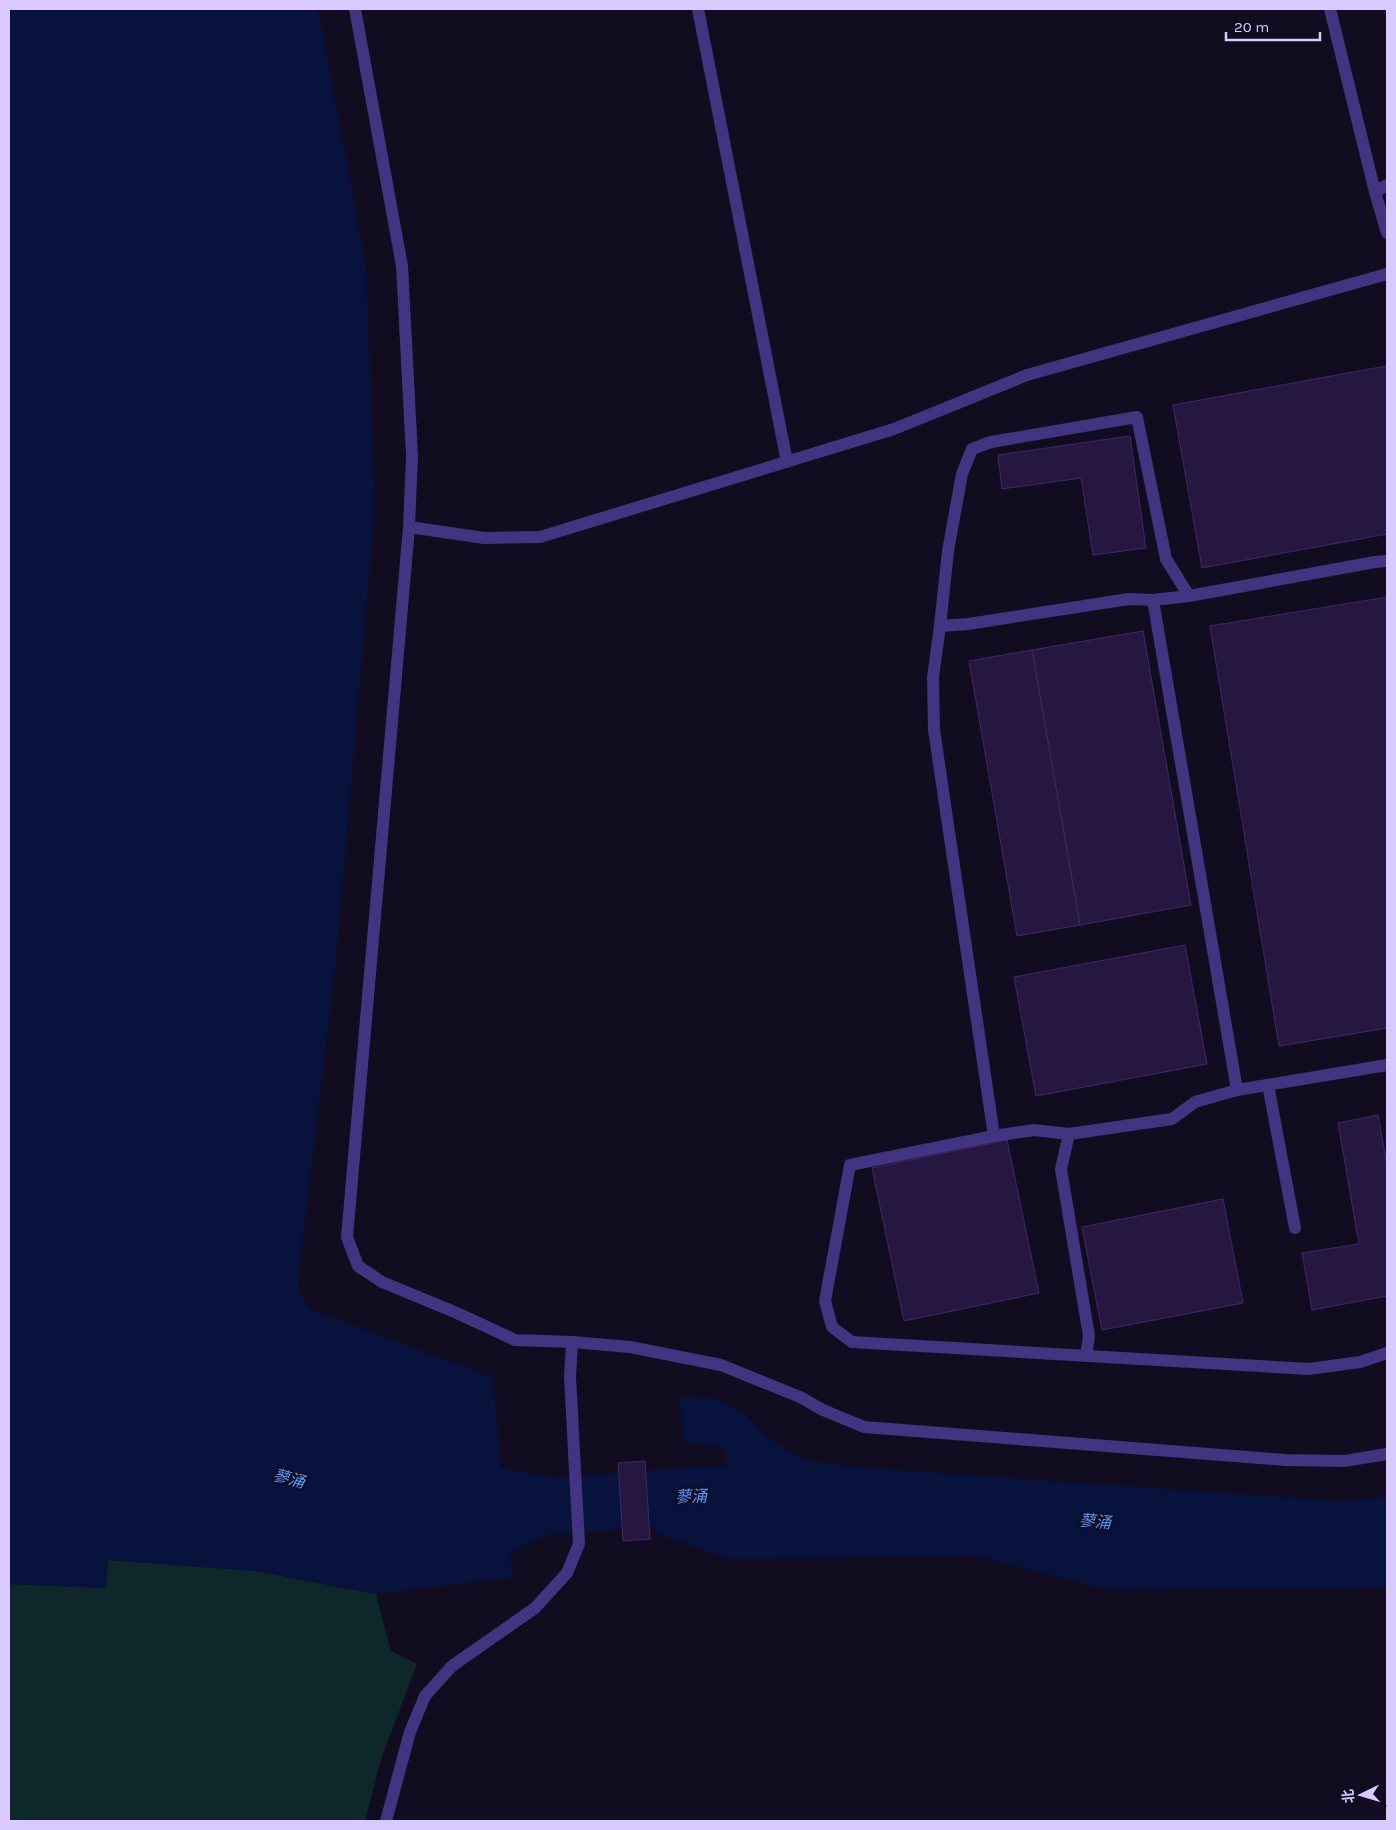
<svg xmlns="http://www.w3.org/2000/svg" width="1396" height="1830" font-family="Karla,'Noto Sans SC',sans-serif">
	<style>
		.green { fill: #0e272a }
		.water { fill: #07123d }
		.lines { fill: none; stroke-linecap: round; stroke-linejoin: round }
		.river { stroke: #07123d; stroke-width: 56 }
		.building { fill: #261741; stroke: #41286e }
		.minor { stroke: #433481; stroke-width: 12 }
		.labels { text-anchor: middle; stroke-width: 4; stroke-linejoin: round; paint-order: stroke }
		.water-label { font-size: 16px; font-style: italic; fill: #5898ff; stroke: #120c20 }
	</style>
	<rect width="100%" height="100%" fill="#120c20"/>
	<path class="green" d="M108 1560 256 1571 376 1594 391 1651 417 1664 381 1759 365 1821H9V1584L106 1588Z"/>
	<g class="water">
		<path d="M9 9H318L366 266 375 507 336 961 299 1271 298 1292 312 1310 493 1377 501 1468 557 1478 561 1528 510 1553 513 1577 376 1594 256 1571 108 1560 106 1588 9 1584Z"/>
		<path d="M680 1397 719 1399 746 1415 774 1442 806 1460 852 1467 1340 1501 1387 1497V1588L1110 1590 976 1556 729 1559 655 1533 652 1472 726 1467 724 1448 683 1441Z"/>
	</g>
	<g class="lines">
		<path class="river" d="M481 1502 559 1506 695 1495 731 1496"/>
	</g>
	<g class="building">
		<path d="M1386 366 1387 374V534L1202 568 1173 405Z"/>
		<path d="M1130 436 1146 548 1093 555 1081 478 1002 489 998 455Z"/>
		<path d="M1387 597V1028L1279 1046 1210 626Z"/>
		<path d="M1143 631 1191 905 1080 925 1032 650Z"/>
		<path d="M1032 650 1080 925 1017 936 969 661Z"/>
		<path d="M1185 945 1207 1064 1036 1096 1014 977Z"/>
		<path d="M1378 1115 1387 1166V1296L1312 1310 1302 1253 1359 1244 1338 1123Z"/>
		<path d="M1007 1140 1039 1293 904 1321 872 1168Z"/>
		<path d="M1223 1199 1243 1303 1102 1330 1082 1227Z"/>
		<path d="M645 1461 650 1539 623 1541 618 1463Z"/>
	</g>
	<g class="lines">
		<g class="minor">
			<path d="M355 9 402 266 412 456 409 527 347 1237 358 1266 382 1282 457 1313 515 1340 572 1342 630 1347 721 1365 800 1397 823 1410 864 1427 1286 1460 1344 1461 1387 1454"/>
			<path d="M698 9 787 462"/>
			<path d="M1330 9 1375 192 1387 233"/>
			<path d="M1375 192 1387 185"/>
			<path d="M409 527 484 538 540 537 894 429 1027 375 1387 274"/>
			<path d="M1153 600 1237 1090"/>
			<path d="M940 626 948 551 962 474 972 449 991 442 1137 417 1166 559 1189 596"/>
			<path d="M1387 1065 1237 1090 1195 1102 1172 1119 1069 1134 1034 1130 994 1136 850 1165 825 1301 832 1327 852 1342 1309 1369 1360 1362 1387 1353"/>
			<path d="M1268 1085 1295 1228"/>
			<path d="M1069 1134 1061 1169 1089 1336 1086 1356"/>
			<path d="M994 1136 934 730 933 677 940 626 968 624 1129 599 1153 600 1189 596 1375 562 1387 561"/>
			<path d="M386 1821 410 1732 425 1696 452 1666 535 1608 567 1573 579 1544 570 1377 572 1342"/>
		</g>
	</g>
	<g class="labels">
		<g class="water-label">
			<text transform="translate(289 1478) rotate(15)" y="6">蓼涌</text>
			<text transform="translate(691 1496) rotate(-2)" y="6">蓼涌</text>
			<text transform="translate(1095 1521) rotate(5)" y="6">蓼涌</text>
		</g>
	</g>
	<rect width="1396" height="1830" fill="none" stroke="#d8caff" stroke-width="20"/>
	<g transform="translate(1361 1795) rotate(265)" stroke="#120c20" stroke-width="4" paint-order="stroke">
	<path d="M0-4L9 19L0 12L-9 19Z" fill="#d8caff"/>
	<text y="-8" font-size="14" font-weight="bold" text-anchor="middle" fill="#d8caff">北</text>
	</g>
	<path d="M1226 32v8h94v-8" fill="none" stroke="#d8caff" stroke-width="2.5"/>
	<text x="1234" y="32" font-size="15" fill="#d8caff" stroke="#120c20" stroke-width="4" paint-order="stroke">20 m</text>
</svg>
